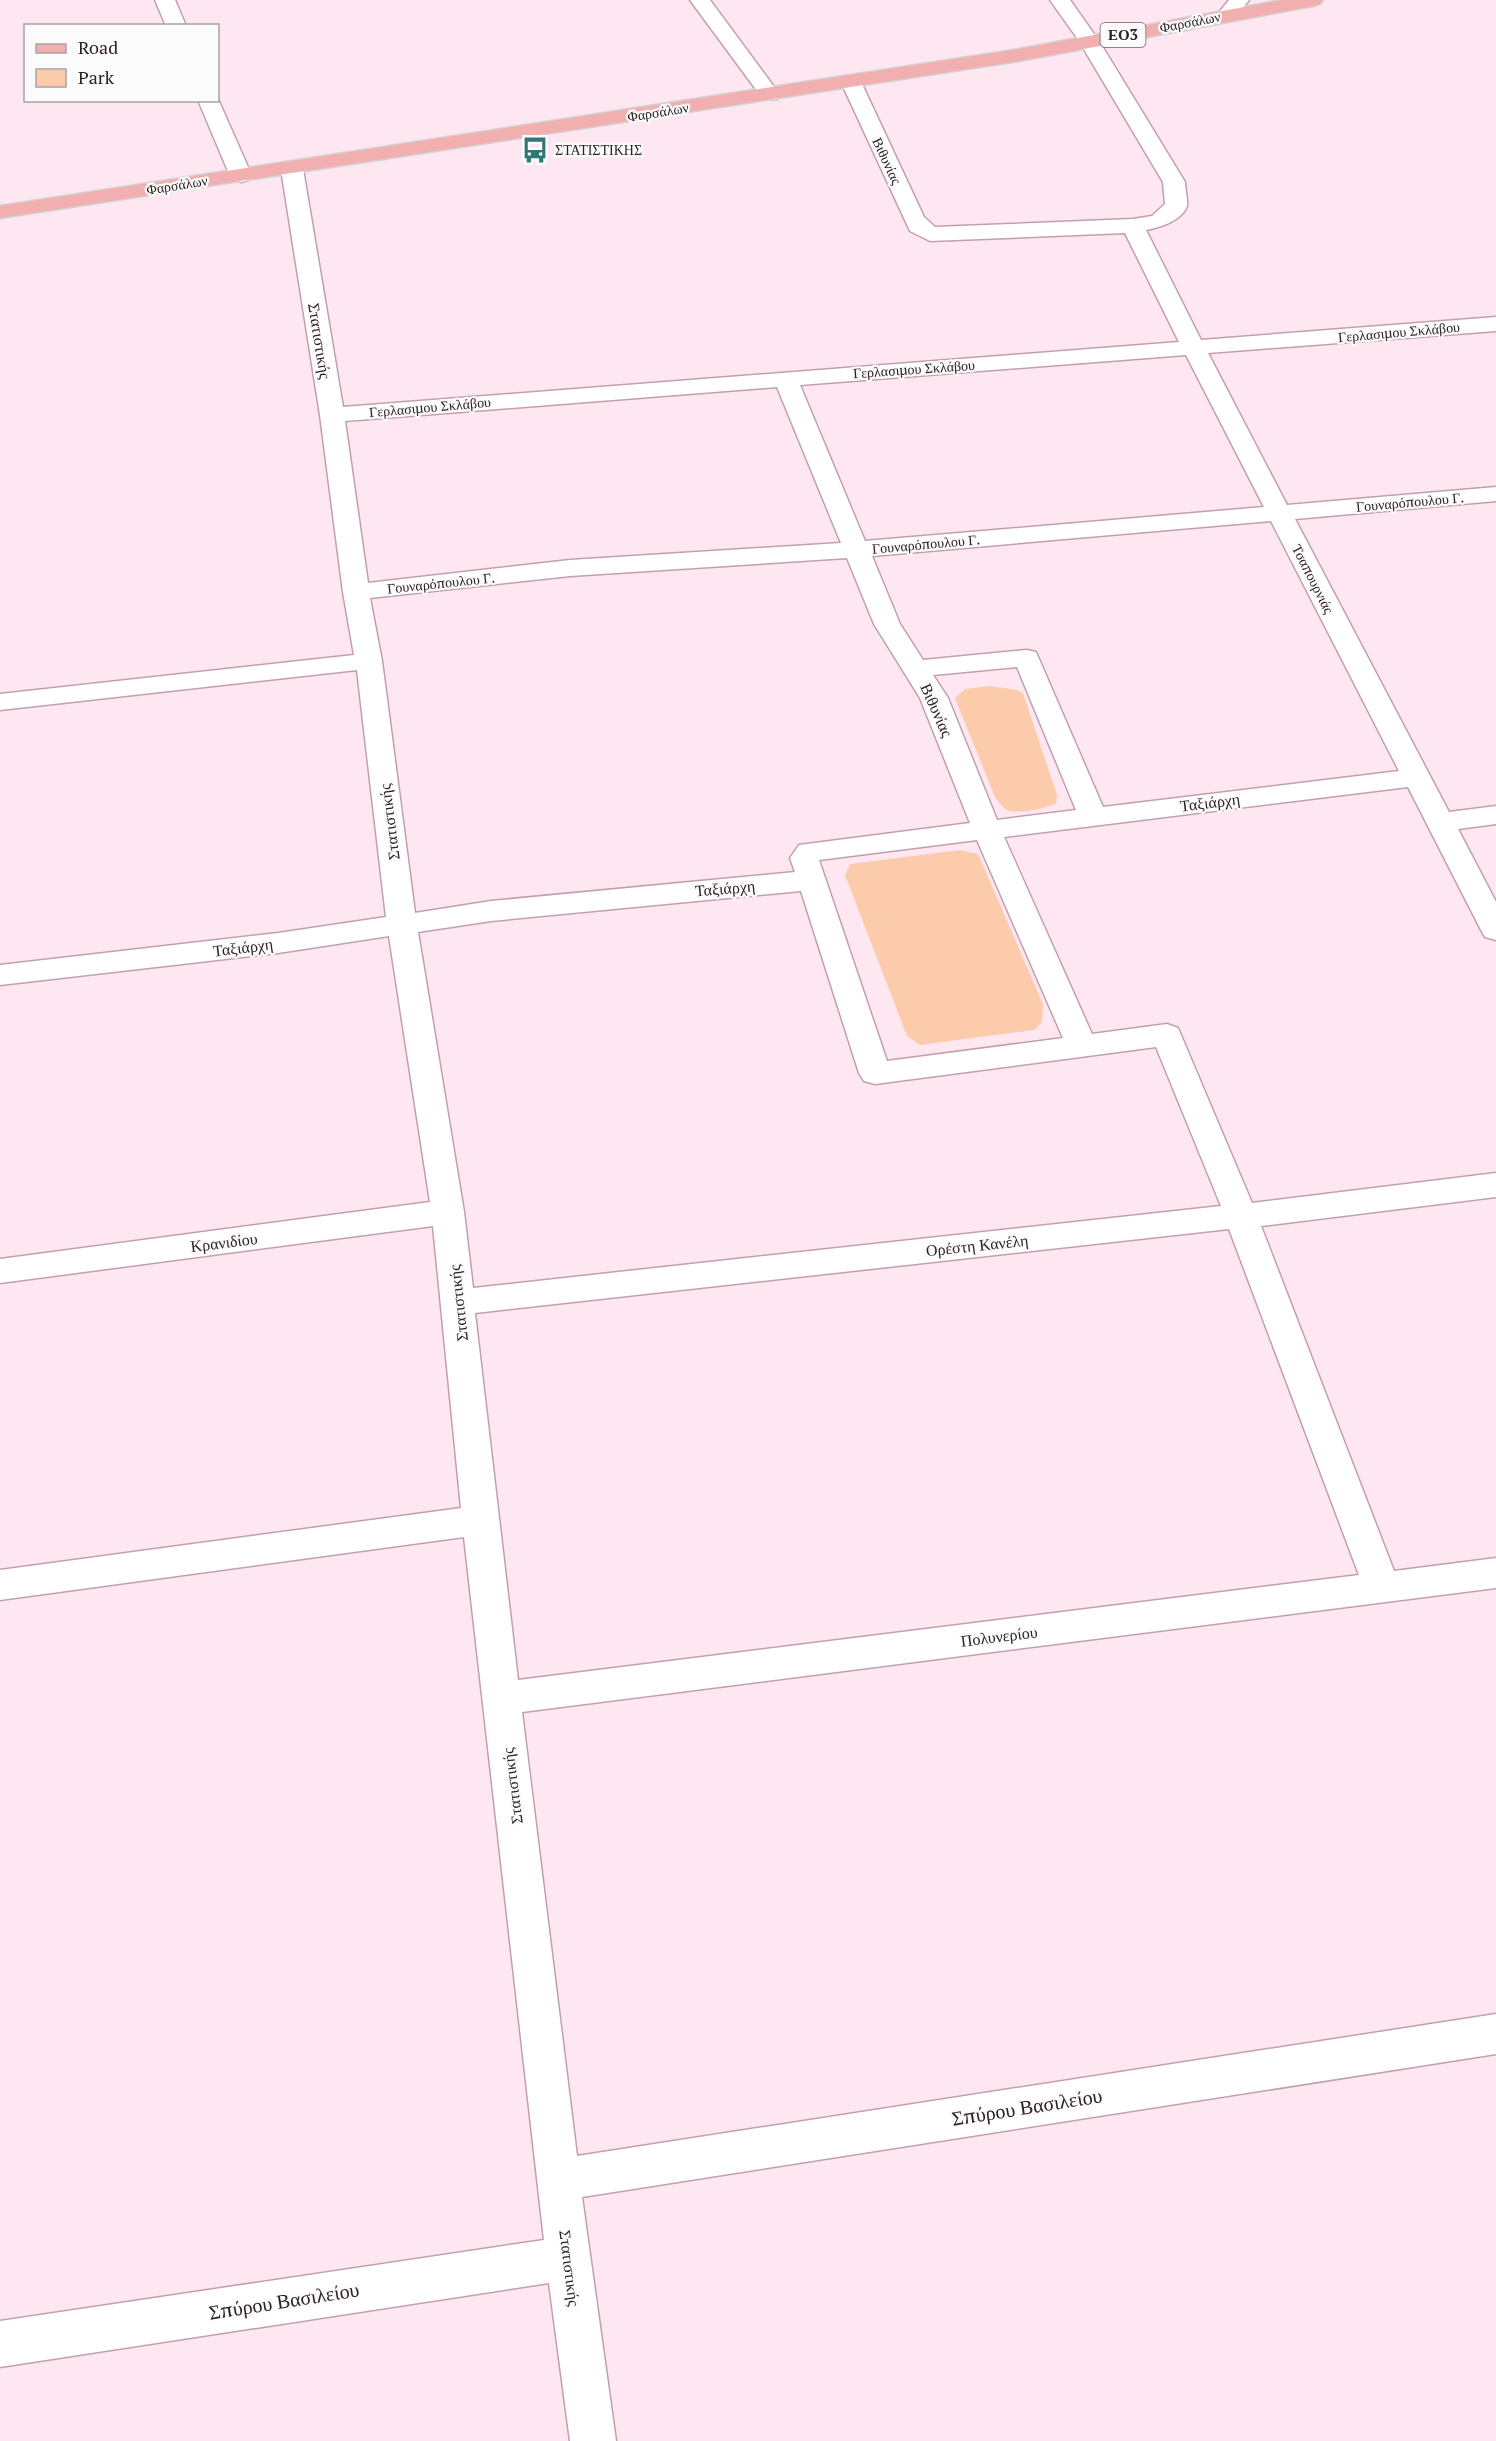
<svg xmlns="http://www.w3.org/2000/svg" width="1496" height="2441" font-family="'PT Serif',serif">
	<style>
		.green { fill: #fbcbac }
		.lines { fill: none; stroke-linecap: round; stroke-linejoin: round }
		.lane-casing { stroke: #c39fae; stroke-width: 3 }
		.street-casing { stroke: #c39fae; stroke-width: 3 }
		.primary-casing { stroke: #d5d2d4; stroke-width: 3 }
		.lane { fill: #fff; fill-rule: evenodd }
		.street { fill: #fff; fill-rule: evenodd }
		.primary { fill: #f1b0af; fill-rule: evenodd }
		.labels { text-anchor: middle; stroke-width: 4.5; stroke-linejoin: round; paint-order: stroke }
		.far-street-label { font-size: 14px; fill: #2d2026; stroke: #fbfbfb }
		.far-poi-label { font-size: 14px; fill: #2d2026; stroke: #fbfbfb; text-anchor: start }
		.shield { fill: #fbfbfb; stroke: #6b6266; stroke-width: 1.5 }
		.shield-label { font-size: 15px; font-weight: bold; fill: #2d2026 }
		.street-label { font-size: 16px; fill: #2d2026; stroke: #fbfbfb }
		.near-street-label { font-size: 20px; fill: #2d2026; stroke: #fbfbfb }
	</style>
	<rect width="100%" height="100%" fill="#fee7f0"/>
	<g class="green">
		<path d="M990 686 1017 690 1023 693 1057 795 1056 803C1050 808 1017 814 1009 811 1002 808 999 802 995 797L955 698 965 689Z"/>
		<path d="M960 850 978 854 1043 1004 1042 1022 1034 1030 920 1045 907 1036 845 875 850 864Z"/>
	</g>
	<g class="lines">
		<g class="lane-casing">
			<g id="lane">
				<path d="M1050 0H1070L1099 41 1096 45H1082Z"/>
				<path d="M1229 0H1249L1234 19H1220L1217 15Z"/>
			</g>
		</g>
		<g class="street-casing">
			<g id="street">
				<path d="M155 0H175L186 26H166Z"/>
				<path d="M690 0H710L780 95 777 99H763Z"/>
				<path d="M1089 35 1096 37 1099 41 1185 182C1185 189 1188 200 1187 206 1182 221 1158 228 1146 230L1201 340 1496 317V331L1208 353 1287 505 1496 487V501L1295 519 1449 812 1496 806V824L1458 829 1496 902V940L1485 937 1481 930 1408 787 1004 837 1092 1034 1167 1024 1178 1028 1252 1203 1496 1173V1197L1261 1226 1394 1571 1496 1558V1588L522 1712 577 2156 1496 2014V2054L582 2197 616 2441H570L549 2283 0 2367V2321L544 2240 464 1537 0 1600V1570L461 1508 433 1226 0 1283V1259L430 1202 389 936 278 953 0 985V965L278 933 386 917 357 670 0 710V694L354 655 343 592 320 415 281 169 285 165 292 163 299 165 303 169 343 407 1179 342 1125 233 930 241 910 231 841 82 844 78H858L861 82 924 217 935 227 1133 219 1152 216 1165 204 1163 182 1079 41 1082 37ZM1186 355 1264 507 865 541 800 385ZM777 387 841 543 570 560 368 583 345 421ZM1271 521 1399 771 1103 807 1036 652 1027 650 923 660 900 624 872 556ZM847 558 874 624 920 698 970 823 799 845 790 858 795 872 491 901 415 913 382 661 370 598 570 576ZM1017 667 1076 810 997 820 948 698 933 675ZM977 840 1063 1038 887 1061 819 860ZM801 891 859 1073 864 1081 875 1084 1156 1047 1221 1206 473 1288 464 1212 418 932 491 921ZM1229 1229 1359 1575 518 1680 475 1313Z"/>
				<path d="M218 99 252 176 248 180 241 182 234 180 230 176 198 100Z"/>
			</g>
		</g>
		<g class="primary-casing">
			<path id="primary" d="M1282 0H1323L1320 4 1313 6 1019 61 0 218V206L1019 49Z"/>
		</g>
		<use href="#lane" class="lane"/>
		<use href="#street" class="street"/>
		<use href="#primary" class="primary"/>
	</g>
	<defs>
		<g id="bus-bare" transform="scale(2.07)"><path d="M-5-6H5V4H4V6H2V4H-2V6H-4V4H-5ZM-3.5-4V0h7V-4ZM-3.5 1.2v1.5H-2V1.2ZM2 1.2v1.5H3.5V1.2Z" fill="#2e7775" stroke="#fbfbfb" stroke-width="2.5" paint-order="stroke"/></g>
	</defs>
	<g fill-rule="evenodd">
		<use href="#bus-bare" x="535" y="150"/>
	</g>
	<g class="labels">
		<g class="far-street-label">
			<text transform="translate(1190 22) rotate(-11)" y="5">Φαρσάλων</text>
			<text transform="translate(658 112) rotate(-9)" y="5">Φαρσάλων</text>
			<text transform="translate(887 161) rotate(65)" y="5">Βιθυνίας</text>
			<text transform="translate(177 185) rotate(-9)" y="5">Φαρσάλων</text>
			<text transform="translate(1399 332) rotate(-5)" y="5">Γερλασιμου Σκλάβου</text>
			<text transform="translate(914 369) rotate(-4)" y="5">Γερλασιμου Σκλάβου</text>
			<text transform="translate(430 407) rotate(-5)" y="5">Γερλασιμου Σκλάβου</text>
			<text transform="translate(1410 502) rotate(-5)" y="5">Γουναρόπουλου Γ.</text>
			<text transform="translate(926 544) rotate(-5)" y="5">Γουναρόπουλου Γ.</text>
			<text transform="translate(1313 579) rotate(63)" y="5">Τσαπουρνιάς</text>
			<text transform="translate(441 583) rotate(-6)" y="5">Γουναρόπουλου Γ.</text>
		</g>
		<g class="far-poi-label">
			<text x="555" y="155">ΣΤΑΤΙΣΤΙΚΗΣ</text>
		</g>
		<rect class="shield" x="1100.5" y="23" width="45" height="24" rx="4.5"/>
		<g class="shield-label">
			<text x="1123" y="40">ΕΟ3</text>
		</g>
		<g class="street-label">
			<text transform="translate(320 341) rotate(81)" y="6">Στατιστικής</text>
			<text transform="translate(937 710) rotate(66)" y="6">Βιθυνίας</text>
			<text transform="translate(1210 802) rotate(-7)" y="6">Ταξιάρχη</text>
			<text transform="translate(389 822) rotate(-97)" y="6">Στατιστικής</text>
			<text transform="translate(725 888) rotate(-5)" y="6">Ταξιάρχη</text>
			<text transform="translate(243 947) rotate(-7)" y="6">Ταξιάρχη</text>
			<text transform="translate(224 1242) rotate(-7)" y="6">Κρανιδίου</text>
			<text transform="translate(977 1245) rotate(-6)" y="6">Ορέστη Κανέλη</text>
			<text transform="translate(458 1303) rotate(-96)" y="6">Στατιστικής</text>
			<text transform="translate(999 1636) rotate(-7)" y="6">Πολυνερίου</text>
			<text transform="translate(512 1786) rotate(-97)" y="6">Στατιστικής</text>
			<text transform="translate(570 2268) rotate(83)" y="6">Στατιστικής</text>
		</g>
		<g class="near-street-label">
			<text transform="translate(1027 2107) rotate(-9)" y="7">Σπύρου Βασιλείου</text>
			<text transform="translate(284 2301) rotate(-9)" y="7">Σπύρου Βασιλείου</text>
		</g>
	</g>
	<rect x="24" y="24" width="195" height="78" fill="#fbfbfb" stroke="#a9a3a6" stroke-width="1.5"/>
	<rect x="36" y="44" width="30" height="9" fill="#f1b0af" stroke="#a9a3a6" stroke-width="1.5"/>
	<text x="78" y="54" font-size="18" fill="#2d2026">Road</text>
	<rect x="36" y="69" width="30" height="18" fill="#fbcbac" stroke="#a9a3a6" stroke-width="1.5"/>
	<text x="78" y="84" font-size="18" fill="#2d2026">Park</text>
</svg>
